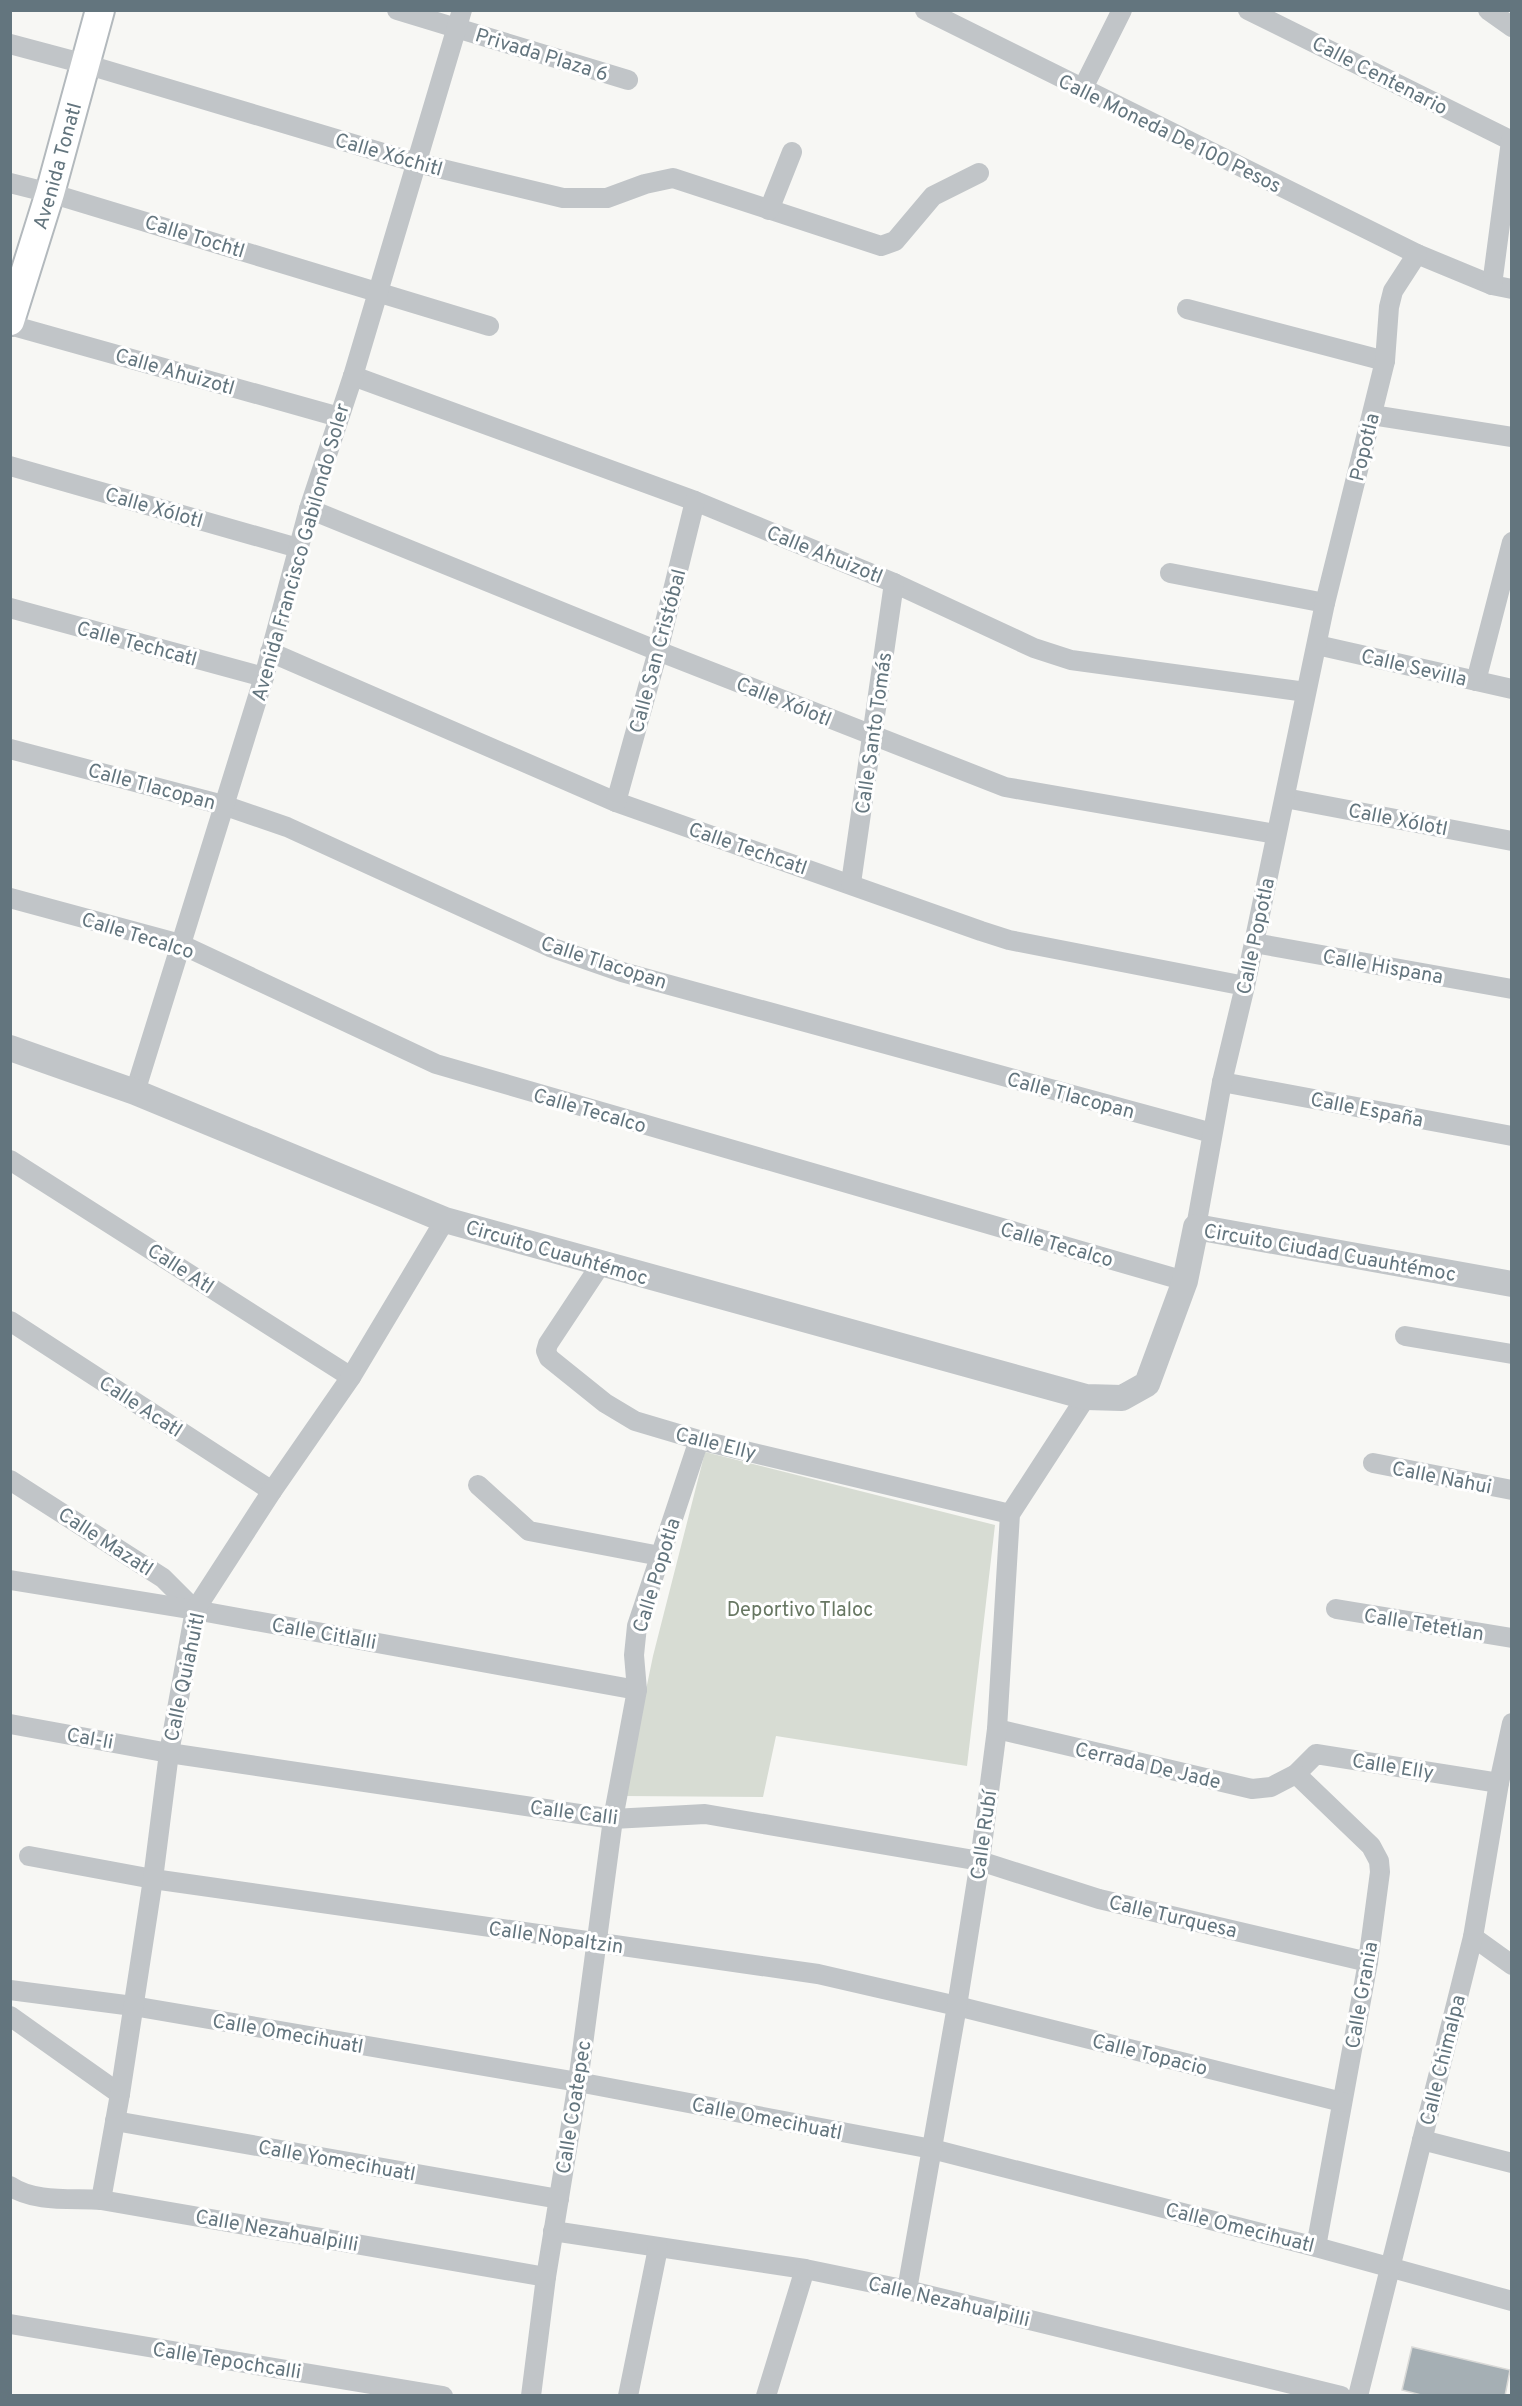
<svg xmlns="http://www.w3.org/2000/svg" width="1522" height="2406" font-family="Overpass,sans-serif">
	<style>
		.green { fill: #d7dcd3 }
		.building { fill: #a5afb4; stroke: #d9d9d7; stroke-width: 1.5 }
		.lines { fill: none; stroke-linecap: round; stroke-linejoin: round }
		.secondary-casing { stroke: #b3b9bd; stroke-width: 32 }
		.minor { stroke: #c1c5c8; stroke-width: 20 }
		.tertiary { stroke: #c1c5c8; stroke-width: 26 }
		.secondary { stroke: #fff; stroke-width: 28 }
		.labels { text-anchor: middle; stroke-width: 6; stroke-linejoin: round; paint-order: stroke }
		.street-label { font-size: 20px; fill: #63757e; stroke: #fff }
		.park-label { font-size: 20px; fill: #677762; stroke: #fff }
	</style>
	<rect width="100%" height="100%" fill="#f7f7f4"/>
	<path class="green" d="M705 1452 995 1525 967 1766 776 1736 763 1797 624 1796 653 1656Z"/>
	<path class="building" d="M1412 2347 1510 2370 1505 2396H1425L1402 2390Z"/>
	<g class="lines">
		<g class="secondary-casing">
			<g id="secondary">
				<path id="s1" d="M10 321 50 193 100 10"/>
			</g>
		</g>
		<g class="minor">
			<path d="M397 10 628 80"/>
			<path d="M925 10 1417 254 1492 285 1512 289"/>
			<path d="M1248 10 1512 141"/>
			<path d="M1488 10 1512 27"/>
			<path d="M10 44 85 64 417 163 563 198H607L645 184 673 178 881 246 895 241 933 196 979 173"/>
			<path d="M1082 90 1122 10"/>
			<path d="M10 183 50 193 489 326"/>
			<path d="M769 210 792 152"/>
			<path d="M1492 285 1511 141"/>
			<path d="M1187 309 1385 361"/>
			<path d="M10 325 339 417"/>
			<path d="M353 376 695 501 894 583 1034 648 1071 660 1306 692"/>
			<path d="M1372 415 1512 437"/>
			<path d="M10 466 298 548"/>
			<path d="M309 509 658 651 1005 787 1276 834"/>
			<path d="M1170 573 1325 603"/>
			<path d="M10 608 264 677"/>
			<path d="M1317 645 1512 689"/>
			<path d="M270 652 616 802 981 931 1009 940 1245 986"/>
			<path d="M1476 681 1512 542"/>
			<path d="M10 749 223 805 287 827 550 947 622 972 1212 1133"/>
			<path d="M1285 798 1512 841"/>
			<path d="M616 802 658 651 695 501"/>
			<path d="M851 883 894 583"/>
			<path d="M10 898 180 944 436 1064 1185 1281"/>
			<path d="M1254 943 1512 989"/>
			<path d="M1222 1082 1512 1136"/>
			<path d="M135 1092 264 677 309 509 353 376 462 10"/>
			<path d="M10 1160 351 1377"/>
			<path d="M1196 1227 1222 1082 1245 986 1325 603 1385 361 1389 307 1393 291 1417 254"/>
			<path d="M601 1264 548 1344 546 1351 549 1358 605 1403 635 1421 699 1440 1010 1514"/>
			<path d="M10 1321 272 1491"/>
			<path d="M1405 1336 1512 1354"/>
			<path d="M1373 1463 1512 1490"/>
			<path d="M10 1480 163 1578 195 1610"/>
			<path d="M478 1485 529 1531 660 1556"/>
			<path d="M10 1580 195 1610 637 1690"/>
			<path d="M1336 1609 1512 1638"/>
			<path d="M10 1724 169 1753 613 1819 705 1814 980 1861 1099 1899 1368 1962"/>
			<path d="M997 1729 1252 1789 1271 1787 1296 1774 1316 1754 1499 1783"/>
			<path d="M1296 1774 1371 1846 1379 1861 1380 1872 1368 1962 1316 2247"/>
			<path d="M29 1856 153 1879 818 1974 957 2006 1342 2102"/>
			<path d="M1473 1937 1512 1965"/>
			<path d="M10 1990 133 2006 578 2082 932 2149 1316 2247 1512 2301"/>
			<path d="M10 2016 120 2094"/>
			<path d="M115 2121 559 2199"/>
			<path d="M1422 2140 1512 2163"/>
			<path d="M10 2186C35 2203 72 2198 101 2200L546 2277"/>
			<path d="M101 2200 120 2094 153 1879 169 1753 195 1610 272 1491 351 1377 445 1220"/>
			<path d="M553 2231 805 2269 907 2290 1341 2396"/>
			<path d="M907 2290 957 2006 980 1861 997 1729 1010 1514 1086 1397"/>
			<path d="M10 2324 443 2396"/>
			<path d="M531 2396 546 2277 578 2082 613 1819 637 1690 634 1655 637 1626 699 1440"/>
			<path d="M628 2396 658 2248"/>
			<path d="M766 2396 805 2269"/>
			<path d="M1358 2396 1473 1937 1499 1783 1512 1723"/>
		</g>
		<path class="tertiary" d="M10 1048 135 1092 445 1220 1086 1397 1122 1398 1147 1384 1185 1281 1196 1227 1512 1284"/>
		<use href="#secondary" class="secondary"/>
	</g>
	<g class="labels">
		<g class="street-label">
			<text transform="translate(542 54) rotate(17)" y="7">Privada Plaza 6</text>
			<text transform="translate(1380 75) rotate(27)" y="7">Calle Centenario</text>
			<text transform="translate(1170 133) rotate(26)" y="7">Calle Moneda De 100 Pesos</text>
			<text transform="translate(389 154) rotate(16)" y="7">Calle Xóchitl</text>
			<text dy="7" stroke="none"><textPath href="#s1" startOffset="162">Avenida Tonatl</textPath></text>
			<text transform="translate(195 236) rotate(17)" y="7">Calle Tochtl</text>
			<text transform="translate(175 371) rotate(16)" y="7">Calle Ahuizotl</text>
			<text transform="translate(1364 447) rotate(-76)" y="7">Popotla</text>
			<text transform="translate(154 507) rotate(16)" y="7">Calle Xólotl</text>
			<text transform="translate(300 552) rotate(-74)" y="7">Avenida Francisco Gabilondo Soler</text>
			<text transform="translate(825 554) rotate(22)" y="7">Calle Ahuizotl</text>
			<text transform="translate(137 643) rotate(15)" y="7">Calle Techcatl</text>
			<text transform="translate(657 651) rotate(-75)" y="7">Calle San Cristóbal</text>
			<text transform="translate(1414 667) rotate(13)" y="7">Calle Sevilla</text>
			<text transform="translate(784 701) rotate(22)" y="7">Calle Xólotl</text>
			<text transform="translate(873 733) rotate(-82)" y="7">Calle Santo Tomás</text>
			<text transform="translate(152 786) rotate(15)" y="7">Calle Tlacopan</text>
			<text transform="translate(1398 819) rotate(11)" y="7">Calle Xólotl</text>
			<text transform="translate(748 848) rotate(19)" y="7">Calle Techcatl</text>
			<text transform="translate(138 935) rotate(17)" y="7">Calle Tecalco</text>
			<text transform="translate(1255 936) rotate(-78)" y="7">Calle Popotla</text>
			<text transform="translate(604 962) rotate(18)" y="7">Calle Tlacopan</text>
			<text transform="translate(1383 966) rotate(10)" y="7">Calle Hispana</text>
			<text transform="translate(1071 1095) rotate(15)" y="7">Calle Tlacopan</text>
			<text transform="translate(1367 1109) rotate(11)" y="7">Calle España</text>
			<text transform="translate(590 1110) rotate(16)" y="7">Calle Tecalco</text>
			<text transform="translate(1057 1244) rotate(16)" y="7">Calle Tecalco</text>
			<text transform="translate(557 1252) rotate(16)" y="7">Circuito Cuauhtémoc</text>
			<text transform="translate(1330 1252) rotate(10)" y="7">Circuito Ciudad Cuauhtémoc</text>
			<text transform="translate(181 1268) rotate(33)" y="7">Calle Atl</text>
			<text transform="translate(141 1406) rotate(33)" y="7">Calle Acatl</text>
			<text transform="translate(716 1443) rotate(14)" y="7">Calle Elly</text>
			<text transform="translate(1442 1477) rotate(11)" y="7">Calle Nahui</text>
			<text transform="translate(106 1541) rotate(33)" y="7">Calle Mazatl</text>
			<text transform="translate(656 1575) rotate(-73)" y="7">Calle Popotla</text>
			<text transform="translate(1424 1624) rotate(9)" y="7">Calle Tetetlan</text>
			<text transform="translate(324 1633) rotate(10)" y="7">Calle Citlalli</text>
			<text transform="translate(184 1677) rotate(-78)" y="7">Calle Quiahuitl</text>
			<text transform="translate(90 1738) rotate(10)" y="7">Cal-li</text>
			<text transform="translate(1148 1765) rotate(13)" y="7">Cerrada De Jade</text>
			<text transform="translate(1393 1766) rotate(9)" y="7">Calle Elly</text>
			<text transform="translate(574 1812) rotate(7)" y="7">Calle Calli</text>
			<text transform="translate(983 1835) rotate(-82)" y="7">Calle Rubí</text>
			<text transform="translate(1173 1916) rotate(13)" y="7">Calle Turquesa</text>
			<text transform="translate(556 1937) rotate(8)" y="7">Calle Nopaltzin</text>
			<text transform="translate(1361 1995) rotate(-80)" y="7">Calle Grania</text>
			<text transform="translate(288 2033) rotate(10)" y="7">Calle Omecihuatl</text>
			<text transform="translate(1150 2054) rotate(14)" y="7">Calle Topacio</text>
			<text transform="translate(1442 2060) rotate(-76)" y="7">Calle Chimalpa</text>
			<text transform="translate(573 2107) rotate(-81)" y="7">Calle Coatepec</text>
			<text transform="translate(767 2118) rotate(11)" y="7">Calle Omecihuatl</text>
			<text transform="translate(337 2160) rotate(10)" y="7">Calle Yomecihuatl</text>
			<text transform="translate(1240 2227) rotate(14)" y="7">Calle Omecihuatl</text>
			<text transform="translate(277 2230) rotate(10)" y="7">Calle Nezahualpilli</text>
			<text transform="translate(949 2301) rotate(13)" y="7">Calle Nezahualpilli</text>
			<text transform="translate(227 2360) rotate(9)" y="7">Calle Tepochcalli</text>
		</g>
		<g class="park-label">
			<text x="800" y="1616">Deportivo Tlaloc</text>
		</g>
	</g>
	<rect width="1522" height="2406" fill="none" stroke="#63757e" stroke-width="24"/>
</svg>
